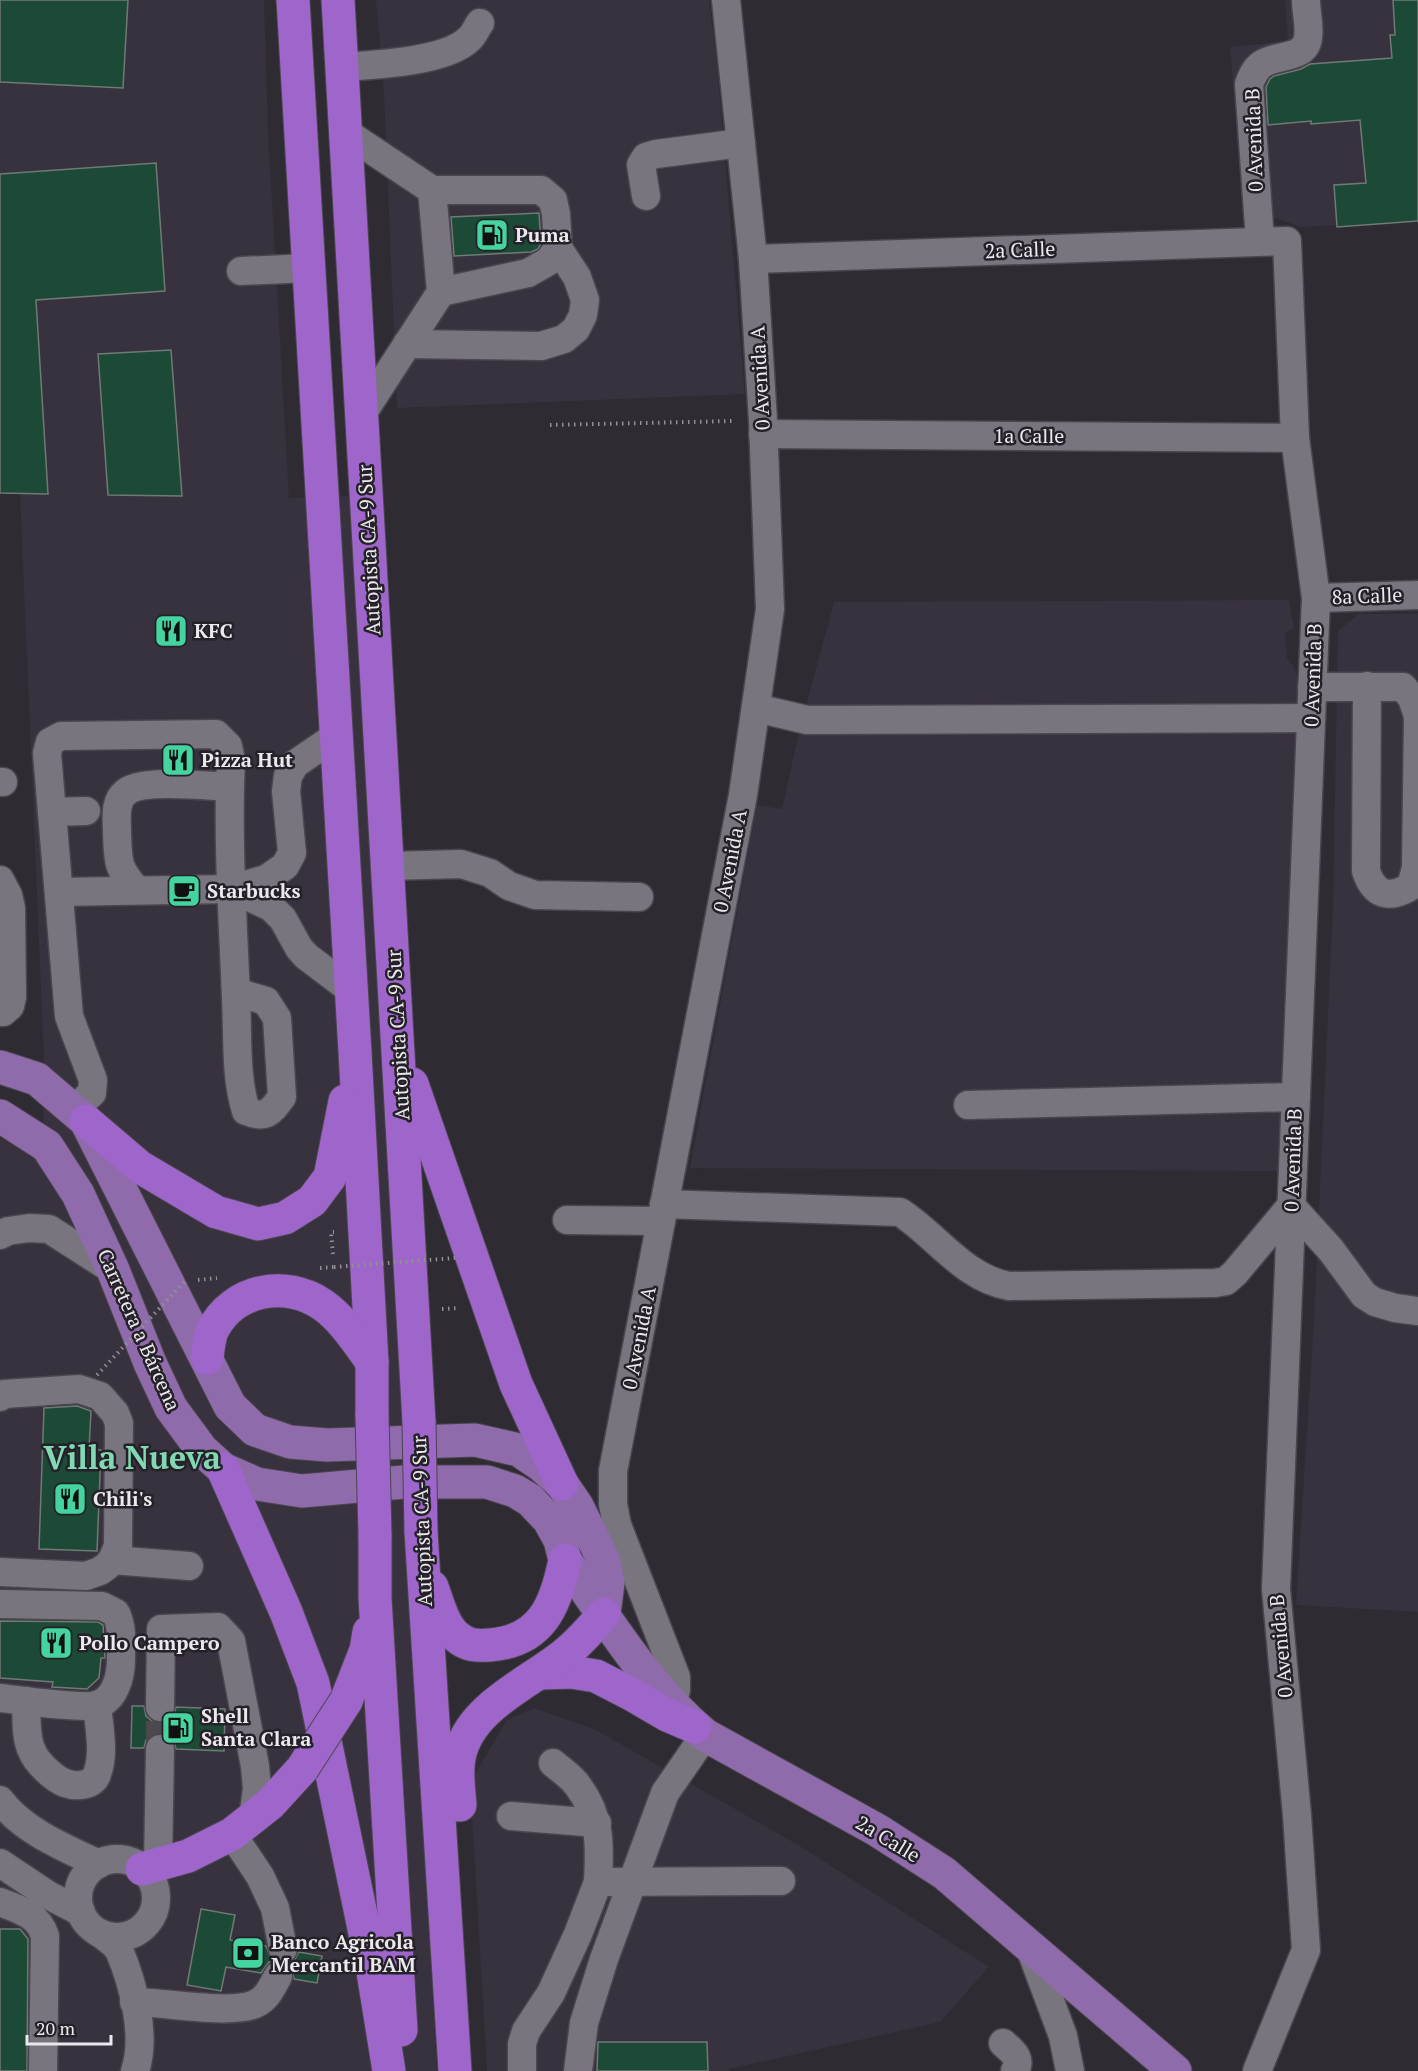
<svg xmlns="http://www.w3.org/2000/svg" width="1418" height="2071" font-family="'PT Serif',serif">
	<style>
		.built { fill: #38313e }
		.building { fill: #1d4937; stroke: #707a75; stroke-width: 1.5 }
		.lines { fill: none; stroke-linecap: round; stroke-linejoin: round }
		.minor-tunnel { stroke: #4b484e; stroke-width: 28; stroke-dasharray: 28 14; stroke-linecap: butt }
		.minor-casing { stroke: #4a464d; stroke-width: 31 }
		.major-casing { stroke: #4a464d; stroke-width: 35 }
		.highway-casing { stroke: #4a464d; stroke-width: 35 }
		.path { stroke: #939096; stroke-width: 4; stroke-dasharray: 1.5 4.5; stroke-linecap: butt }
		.minor { stroke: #79757e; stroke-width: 28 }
		.major { stroke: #8f6bac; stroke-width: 33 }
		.highway { stroke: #9e65cb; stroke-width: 33 }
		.highway-bridge-casing { stroke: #4a464d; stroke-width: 35; stroke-linecap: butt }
		.path-bridge { stroke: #939096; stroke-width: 4; stroke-dasharray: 1.5 4.5; stroke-linecap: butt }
		.highway-bridge { stroke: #9e65cb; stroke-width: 33 }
		.labels { text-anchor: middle; stroke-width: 5; stroke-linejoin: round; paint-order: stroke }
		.street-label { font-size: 20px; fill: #ebe9ed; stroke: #252128 }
		.poi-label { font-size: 20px; font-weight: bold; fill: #ebe9ed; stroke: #252128; text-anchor: start }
		.town-label { font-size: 32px; font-weight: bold; fill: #82d8b3; stroke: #252128 }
	</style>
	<rect width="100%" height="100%" fill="#2f2b32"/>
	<g class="built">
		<path d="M0 0H264L268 131 289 498 352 496 401 1349 406 1532 437 2071H0V1138L43 1161 44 1059 20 494 0 493Z"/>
		<path d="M376 0H709L717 65 745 394 397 408 384 93Z"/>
		<path d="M1285 0H1418V221L1301 227 1275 218 1244 224 1230 47 1288 41Z"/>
		<path d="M1289 600 1294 629 1285 632 1287 658 1294 667 1297 676V701L1282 1171 690 1168 757 805 782 809 799 732 834 602Z"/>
		<path d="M1359 614H1418V1612L1296 1605 1314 1320 1333 905 1338 631Z"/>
		<path d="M534 1708 596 1730 800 1846 989 1967 940 2022 729 2069V2071H487L470 1782 507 1720Z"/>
	</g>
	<g class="building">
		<path d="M0 0H128L123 88 0 82Z"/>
		<path d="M1393 0H1418V221L1337 227 1334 185 1366 183 1360 120 1311 124V121L1268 125 1266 87 1270 79 1274 76 1301 69 1310 64 1392 58 1390 35H1395Z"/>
		<path d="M156 163 165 291 36 300 48 494 0 493V174Z"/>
		<path d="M539 213 541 243 538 249 531 252 454 256 451 217Z"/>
		<path d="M171 350 182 496 108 495 98 354Z"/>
		<path d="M77 1406 91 1411 89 1449 101 1450 97 1551 39 1549 44 1408Z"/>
		<path d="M0 1621 98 1622 103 1625 105 1658H101L99 1678 87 1689 52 1687 53 1682 0 1678Z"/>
		<path d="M132 1706H144L146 1716 152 1721 159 1723 169 1721 174 1715 176 1707 225 1709 224 1751 176 1749 174 1741 169 1735 161 1733 152 1735 146 1740 144 1748H131Z"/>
		<path d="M201 1909 235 1915 230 1940 266 1946 272 1961 269 1962 261 1973 226 1967 221 1991 187 1985Z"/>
		<path d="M0 1929H20L28 1939 27 2071H0Z"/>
		<path d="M299 1952 322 1956 317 1983 294 1979 292 1968 289 1964 294 1961Z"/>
		<path d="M598 2042H707L708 2071H597Z"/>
	</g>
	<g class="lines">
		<path class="minor-tunnel" d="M160 1749V1707"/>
		<g class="minor-casing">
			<g id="minor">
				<path d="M341 67C373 65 446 62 469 39 474 35 476 28 480 23"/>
				<path d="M345 132 432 190H541L553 200 556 214 558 248 549 261 528 273 441 292"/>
				<path d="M646 196 641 165 646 157 656 154 741 143"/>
				<path d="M1260 241 1249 84C1252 76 1255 69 1262 64 1276 54 1305 60 1308 38 1310 26 1306 12 1306 0"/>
				<path d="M753 259 1287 241 1295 438 1316 598 1276 1589 1297 1815 1306 1950 1257 2071"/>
				<path d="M241 271 309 268"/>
				<path d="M407 344 541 346 564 339 576 329 583 315 585 300 577 277 558 248"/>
				<path d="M362 414 441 292 432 190"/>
				<path d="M763 434 1295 438"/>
				<path d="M1316 598 1418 595"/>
				<path d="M1312 687H1403L1412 698 1418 716 1416 868 1411 886C1389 900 1374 895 1366 871L1367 686"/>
				<path d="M756 708 807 720 1311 718"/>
				<path d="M0 782H3"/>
				<path d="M52 812 86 811"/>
				<path d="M388 866 461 864 490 873 509 886 535 895 639 897"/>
				<path d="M0 880 8 895 11 908 12 997 10 1006 3 1012H0"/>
				<path d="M231 889 271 907 283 919 299 948 306 956 351 990"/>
				<path d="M137 890C117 868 118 862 117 832 117 819 114 802 125 793 140 778 207 786 230 787"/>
				<path d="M59 892 231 889 266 879 285 866 292 853 286 791 288 776 295 764 336 736"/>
				<path d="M968 1105 1296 1097"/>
				<path d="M74 1109 92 1093 93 1080 69 1016 47 753 50 742 61 736 216 734 228 746 231 760C227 839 233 919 236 998 238 1035 235 1076 246 1111 266 1119 270 1113 282 1097L277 1018 266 1001 236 992"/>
				<path d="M664 1204 900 1212C937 1236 964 1278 1009 1286L1215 1283 1226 1281 1235 1273 1291 1206 1331 1250 1364 1295 1375 1302 1395 1308 1418 1311"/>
				<path d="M567 1220 661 1221"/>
				<path d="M0 1235 8 1231 29 1228 49 1229 113 1270"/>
				<path d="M0 1397 4 1394 79 1389 100 1396 115 1413 119 1423 118 1546 112 1560 107 1566 100 1571 86 1576 0 1572"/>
				<path d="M112 1560 189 1566"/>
				<path d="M0 1604 102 1606 116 1613C123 1629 121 1641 121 1659 121 1675 116 1699 97 1705 83 1709 18 1700 0 1698"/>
				<path d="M26 1701C27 1717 25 1737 32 1751 36 1762 54 1779 65 1783 76 1787 93 1786 97 1774 105 1753 99 1727 97 1705"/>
				<path d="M672 1703 676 1690V1677L617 1525 613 1504V1471L743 795 770 609 763 421 753 259 726 0"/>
				<path d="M160 1707 161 1629 218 1627 231 1641 255 1766 257 1789 253 1818"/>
				<path d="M553 1763C561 1770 572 1777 578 1786 601 1817 600 1845 598 1882"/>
				<path d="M0 1800C23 1831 65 1848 99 1864"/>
				<path d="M511 1816 597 1823"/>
				<path d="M232 1834 260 1876 275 1908 283 1949"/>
				<circle cx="117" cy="1898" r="39"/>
				<path d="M0 1863 48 1895 81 1912"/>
				<path d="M158 1865 160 1749"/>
				<path d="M0 1902C20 1910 38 1914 45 1936L43 2071"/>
				<path d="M101 1934 114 1944 119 1950C133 1983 147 2036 135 2071"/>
				<path d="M1029 1945 1063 2036 1070 2071"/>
				<path d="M134 2002C163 2002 231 2015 255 2004 267 1999 272 1987 278 1976"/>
				<path d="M1003 2043C1013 2052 1022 2058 1015 2071"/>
				<path d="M522 2071V2044L526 2031 551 1993 578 1934 598 1882 781 1881"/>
				<path d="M578 2071 584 2023 604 1959 665 1793 705 1735"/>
			</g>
		</g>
		<g class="major-casing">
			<g id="major">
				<path d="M0 1067 37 1079 86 1121 230 1406 255 1430 290 1442 327 1445 475 1440 519 1450 541 1465 562 1484 577 1506 603 1559 608 1583 604 1614"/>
				<path d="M0 1116 47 1146 78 1194 113 1270 150 1363 171 1408 202 1450 223 1469 257 1484 302 1491 404 1482H487L515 1491 530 1500 549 1520 560 1540 565 1560C608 1620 647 1687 705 1735L877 1830 944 1873 1175 2071"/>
			</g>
		</g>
		<g class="highway-casing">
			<g id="highway">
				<path d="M293 0 355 1052 372 1362V1416"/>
				<path d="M338 0 419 1422"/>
				<path d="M412 1084 516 1384 562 1484"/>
				<path d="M86 1121 140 1167 216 1212 258 1224 285 1218 312 1201 330 1177 345 1101"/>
				<path d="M207 1358C208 1350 209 1339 212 1331 233 1289 286 1279 323 1305 343 1319 358 1343 372 1362"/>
				<path d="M223 1469 286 1612 313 1683 373 1972 389 2071"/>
				<path d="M421 1532 455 2071"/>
				<path d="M375 1535V1598L401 2030"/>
				<path d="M432 1587C438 1603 443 1625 456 1636 467 1646 477 1646 490 1645 542 1641 556 1605 565 1560"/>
				<path d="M541 1673 571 1672 596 1676 631 1694 667 1715 695 1727"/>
				<path d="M346 1701 366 1650 369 1632"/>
				<path d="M460 1805C459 1790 456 1773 459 1758 468 1707 530 1683 565 1654 580 1642 592 1628 604 1614"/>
				<path d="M142 1869 188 1856 232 1834 270 1804 302 1769"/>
			</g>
		</g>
		<g class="path">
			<path d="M550 425 735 421"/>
			<path d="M333 1254 331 1232H334"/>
			<path d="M320 1268 334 1267V1265"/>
			<path d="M198 1280 217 1278"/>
			<path d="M442 1309 459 1308"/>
		</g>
		<use href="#minor" class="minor"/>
		<use href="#major" class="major"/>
		<use href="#highway" class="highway"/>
		<g class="highway-bridge-casing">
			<g id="highway-bridge">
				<path d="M372 1416 375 1535"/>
				<path d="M419 1422 421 1532"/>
				<path d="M302 1769 346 1701"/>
			</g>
		</g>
		<g class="path-bridge">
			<path d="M334 1267 455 1258"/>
			<path d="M97 1375 185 1281"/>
		</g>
		<use href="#highway-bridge" class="highway-bridge"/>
	</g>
	<defs>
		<g id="fuel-square" transform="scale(1.725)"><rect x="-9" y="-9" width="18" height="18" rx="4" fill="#44d49f" stroke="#252128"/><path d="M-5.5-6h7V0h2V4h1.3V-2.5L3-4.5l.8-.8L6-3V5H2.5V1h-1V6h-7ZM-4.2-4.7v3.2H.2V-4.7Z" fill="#111"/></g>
		<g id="restaurant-square" transform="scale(1.725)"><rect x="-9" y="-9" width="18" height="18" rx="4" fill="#44d49f" stroke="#252128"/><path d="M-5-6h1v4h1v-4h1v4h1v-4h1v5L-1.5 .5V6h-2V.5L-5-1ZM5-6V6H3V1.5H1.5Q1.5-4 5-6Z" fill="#111"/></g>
		<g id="cafe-square" transform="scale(1.725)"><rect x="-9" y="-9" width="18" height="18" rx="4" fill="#44d49f" stroke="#252128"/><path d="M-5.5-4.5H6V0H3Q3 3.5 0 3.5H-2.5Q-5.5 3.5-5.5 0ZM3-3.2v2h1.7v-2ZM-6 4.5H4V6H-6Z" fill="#111"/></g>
		<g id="bank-square" transform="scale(1.725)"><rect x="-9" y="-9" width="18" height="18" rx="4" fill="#44d49f" stroke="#252128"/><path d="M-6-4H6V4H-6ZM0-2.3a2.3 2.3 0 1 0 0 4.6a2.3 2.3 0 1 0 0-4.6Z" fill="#111"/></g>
	</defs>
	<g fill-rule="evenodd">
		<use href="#fuel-square" x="492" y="235"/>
		<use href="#restaurant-square" x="171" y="631"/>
		<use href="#restaurant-square" x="178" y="760"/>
		<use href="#cafe-square" x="184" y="891"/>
		<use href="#restaurant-square" x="70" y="1499"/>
		<use href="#restaurant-square" x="56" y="1643"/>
		<use href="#fuel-square" x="178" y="1728"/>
		<use href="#bank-square" x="248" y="1953"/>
	</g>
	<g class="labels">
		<g class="street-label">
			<text transform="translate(1254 140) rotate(-92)" y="7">0 Avenida B</text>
			<text transform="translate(1020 250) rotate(-2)" y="7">2a Calle</text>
			<text transform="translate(760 378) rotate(-93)" y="7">0 Avenida A</text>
			<text x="1029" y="443">1a Calle</text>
			<text transform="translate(369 550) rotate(-93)" y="7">Autopista CA-9 Sur</text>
			<text transform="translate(1367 596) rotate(-2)" y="7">8a Calle</text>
			<text transform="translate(1313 675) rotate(-88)" y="7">0 Avenida B</text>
			<text transform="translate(730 861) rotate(-79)" y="7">0 Avenida A</text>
			<text transform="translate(398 1035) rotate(-93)" y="7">Autopista CA-9 Sur</text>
			<text transform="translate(1293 1160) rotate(-88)" y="7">0 Avenida B</text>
			<text transform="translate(139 1330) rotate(66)" y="7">Carretera a Bárcena</text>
			<text transform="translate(639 1338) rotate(-79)" y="7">0 Avenida A</text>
			<text transform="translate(422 1521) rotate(-92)" y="7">Autopista CA-9 Sur</text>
			<text transform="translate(1281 1646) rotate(-95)" y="7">0 Avenida B</text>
			<text transform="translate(888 1839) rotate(31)" y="7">2a Calle</text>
		</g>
		<g class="poi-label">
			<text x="515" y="242">Puma</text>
			<text x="194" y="638">KFC</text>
			<text x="201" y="767">Pizza Hut</text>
			<text x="207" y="898">Starbucks</text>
			<text x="93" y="1506">Chili's</text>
			<text x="79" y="1650">Pollo Campero</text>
			<text x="201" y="1723">Shell<tspan x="201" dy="23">Santa Clara</tspan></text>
			<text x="271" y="1949">Banco Agricola<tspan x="271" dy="23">Mercantil BAM</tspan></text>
		</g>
		<g class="town-label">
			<text x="132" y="1469">Villa Nueva</text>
		</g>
	</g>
	<path d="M27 2035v9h84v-9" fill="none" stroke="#ebe9ed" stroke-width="3"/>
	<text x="36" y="2035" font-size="18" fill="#ebe9ed" stroke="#252128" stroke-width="4.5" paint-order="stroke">20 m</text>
</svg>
